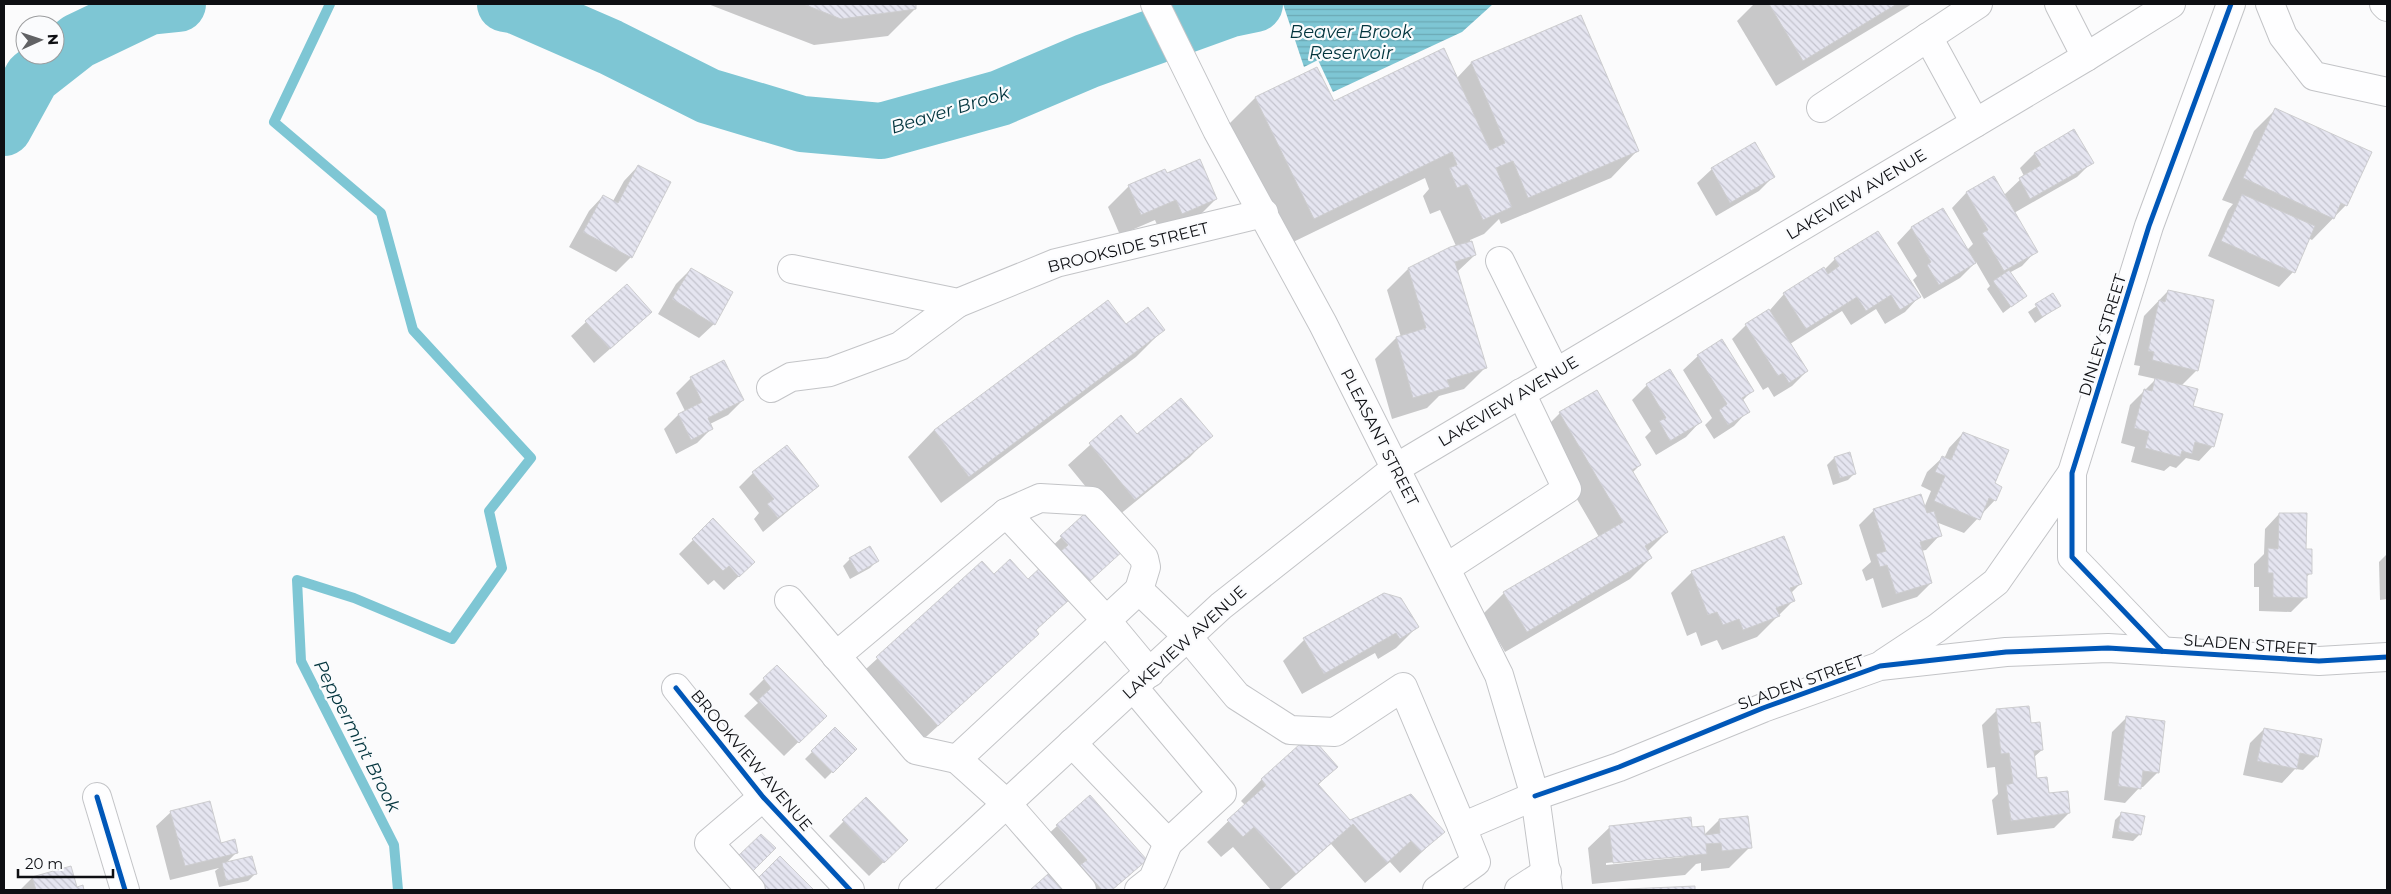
<svg xmlns="http://www.w3.org/2000/svg" width="2391" height="894" font-family="Montserrat,sans-serif">
	<style>
		.water { fill: url(#water-rules) }
		.shadow { fill: #0003; fill-rule: evenodd }
		.lines { fill: none; stroke-linecap: round; stroke-linejoin: round }
		.stream { stroke: #7ec6d4; stroke-width: 10 }
		.river { stroke: #7ec6d4; stroke-width: 56 }
		.building { fill: url(#building-back-hatch); stroke: #cdcdcf }
		.minor-casing { stroke: #c3c4c7; stroke-width: 30 }
		.major-casing { stroke: #c3c4c7; stroke-width: 30 }
		.minor { stroke: #fefeff; stroke-width: 28 }
		.major { stroke: #fefeff; stroke-width: 28 }
		.cycleway-casing { stroke: #fafbfd; stroke-width: 8 }
		.cycleway { stroke: #0057b8; stroke-width: 5 }
		.labels { text-anchor: middle; stroke-width: 4.5; stroke-linejoin: round; paint-order: stroke }
		.street-label { font-size: 16px; fill: #0e0f13; stroke: #fafbfd }
		.water-label { font-size: 18px; font-style: italic; fill: #02343d; stroke: #fafbfd }
	</style>
	<defs>
		<pattern id="water-rules" width="6" height="5" patternUnits="userSpaceOnUse" patternTransform="scale(1.25)"><rect width="6" height="5" fill="#7ec6d4"/><path d="M0 2.5h6" fill="none" stroke="#6ca9b5"/></pattern>
		<pattern id="building-back-hatch" width="6" height="6" patternUnits="userSpaceOnUse" patternTransform="scale(1.25)"><rect width="6" height="6" fill="#e5e5f0"/><path d="M-1 5l2 2M0 0l6 6M5-1l2 2" fill="none" stroke="#c3c3cd"/></pattern>
	</defs>
	<rect width="100%" height="100%" fill="#fbfbfc"/>
	<path class="water" d="M1283 4H1493L1462 32 1333 92 1318 60 1304 67Z"/>
	<g class="shadow">
		<path d="M708 4H914L915 9 888 36 814 45Z"/>
		<path d="M1754 4H1912L1776 86 1737 21Z"/>
		<path d="M1581 17 1637 151 1611 178 1501 224 1499 219 1484 234 1470 240 1475 255 1457 272 1485 368 1464 389 1439 396 1427 408 1392 419 1375 359 1396 338 1401 337 1387 290 1408 269 1456 246 1440 210 1430 214 1423 196 1429 189 1425 178 1287 245 1228 125 1255 98 1317 68 1334 103 1456 79 1471 63Z"/>
		<path d="M2275 110 2346 205 2312 240 2308 238 2293 272 2279 287 2208 256 2228 210 2233 204 2222 200 2254 131Z"/>
		<path d="M2034 154 2092 162 2077 177 2014 213 2036 251 2022 266 2009 273 2025 296 2003 313 1987 289 1990 286 1976 262 1960 278 1924 299 1913 280 1917 276 1897 243 1911 228 1943 209 1967 250 1973 244 1952 208 1966 193 1994 178 2004 195 2024 176 2020 168Z"/>
		<path d="M638 166 631 257 616 272 569 247 589 211 603 196 613 201 624 181Z"/>
		<path d="M1712 169 1773 177 1759 191 1716 216 1697 183Z"/>
		<path d="M1166 175 1216 199 1195 220 1161 234 1155 220 1120 235 1108 207 1129 186Z"/>
		<path d="M1835 259 1919 297 1905 312 1885 324 1876 309 1851 325 1842 311 1790 344 1807 371 1792 386 1774 397 1768 387 1763 390 1732 339 1746 325 1770 310 1784 294 1824 270Z"/>
		<path d="M691 269 714 324 699 338 658 314 676 284Z"/>
		<path d="M2168 291 2197 370 2181 386 2213 446 2199 461 2186 458 2176 468 2170 466 2164 471 2131 462 2135 447 2121 443 2130 405 2156 379 2138 375 2140 366 2134 365 2144 316Z"/>
		<path d="M2053 295 2059 306 2035 323 2028 312Z"/>
		<path d="M586 322 636 326 594 363 571 336Z"/>
		<path d="M1126 325 1163 330 1136 357 941 503 908 457 934 430Z"/>
		<path d="M1698 356 1752 391 1742 401 1748 411 1734 426 1714 439 1705 425 1712 418 1683 370Z"/>
		<path d="M1670 371 1700 422 1686 437 1656 455 1645 437 1651 431 1632 400 1647 385Z"/>
		<path d="M691 378 743 400 728 415 710 424 712 428 697 443 676 454 664 429 678 415 685 411 676 393Z"/>
		<path d="M1560 413 1640 465 1632 473 1667 532 1647 552 1651 558 1630 579 1505 652 1483 614 1504 593 1599 537 1539 434Z"/>
		<path d="M1121 417 1137 436 1211 435 1190 457 1113 520 1068 465Z"/>
		<path d="M1963 433 1994 484 1995 500 1964 533 1936 522 1940 535 1926 550 1921 551 1931 583 1917 597 1882 608 1873 578 1866 581 1862 570 1871 562 1859 525 1874 510 1924 508 1931 491 1921 486 1927 472 1942 458 1944 459 1949 448Z"/>
		<path d="M1834 458 1855 473 1848 480 1833 485 1827 465Z"/>
		<path d="M753 473 818 486 763 532 754 519 759 513 739 487Z"/>
		<path d="M1092 508 1101 571 1035 631 1037 634 1016 655 916 746 855 679 982 563 994 576 1028 581 1041 569 1040 558Z"/>
		<path d="M2279 514 2305 550 2311 573 2305 578 2306 597 2291 612 2259 611V587H2254V564L2264 554 2265 529Z"/>
		<path d="M713 520 739 576 724 590 714 580 708 585 679 554Z"/>
		<path d="M2387 554V599L2380 600 2379 562Z"/>
		<path d="M850 559 877 561 870 568 850 579 843 566Z"/>
		<path d="M1692 572 1801 583 1790 594 1793 601 1757 637 1722 650 1717 640 1701 646 1696 632 1687 636 1671 593Z"/>
		<path d="M1417 627 1396 648 1378 659 1375 653 1302 694 1283 661 1304 640Z"/>
		<path d="M777 666 825 716 784 756 744 716 758 703 749 694Z"/>
		<path d="M1997 710 2030 724 2042 750 2034 757 2036 780 2048 795 2069 813 2054 828 1997 835 1992 800 1998 794 1995 767 1987 768 1982 725Z"/>
		<path d="M2127 717 2158 772 2143 787H2140L2125 803 2104 800 2112 732Z"/>
		<path d="M835 729 855 749 825 779 805 759Z"/>
		<path d="M2264 729 2317 756 2303 770 2295 769 2282 783 2243 775 2250 743Z"/>
		<path d="M1336 767 1318 785 1350 821 1443 832 1400 873 1390 862 1365 883 1331 844 1279 890H1271L1233 847 1221 857 1207 842 1245 805 1241 801 1262 779Z"/>
		<path d="M866 799 892 854 869 876 829 836Z"/>
		<path d="M171 812 220 844 237 852 226 863 255 874 248 881 219 887 215 871 219 868 170 880 156 826Z"/>
		<path d="M2122 813 2140 834 2133 841 2112 838 2115 820Z"/>
		<path d="M1719 820 1750 847 1729 868 1701 871V863L1696 864 1685 875 1592 884 1588 848 1610 827 1691 828 1704 835ZM1684 855V857L1606 865V863Z"/>
		<path d="M1057 826 1131 874 1112 890H1075L1042 840Z"/>
		<path d="M70 867 77 888 82 887 83 890H20L32 878Z"/>
		<path d="M1694 887V890H1631Z"/>
	</g>
	<g class="lines">
		<path class="stream" d="M330 4 274 122 381 213 413 330 531 458 489 511 502 568 452 639 354 598 297 580 301 661 394 845 398 890"/>
		<g class="river">
			<path d="M505 4 516 6 610 47 708 96 802 124 881 131 1000 98 1087 61 1231 9 1255 4"/>
			<path d="M4 128 32 77 78 41 149 7 178 4"/>
		</g>
	</g>
	<g class="building">
		<path d="M803 4H916V9L841 19Z"/>
		<path d="M1769 4H1897L1803 61Z"/>
		<path d="M1581 15 1639 151 1528 198 1513 161 1496 168 1512 207 1483 220 1467 184 1457 188 1449 168 1457 165 1452 152 1314 219 1255 97 1317 67 1334 101 1444 48 1490 150 1505 143 1471 62Z"/>
		<path d="M2275 108 2372 152 2347 206 2341 203 2334 219 2243 178Z"/>
		<path d="M2074 129 2094 163 2030 199 2019 178 2041 165 2034 153Z"/>
		<path d="M1755 142 1775 177 1730 203 1711 168Z"/>
		<path d="M1200 159 1217 199 1182 214 1176 200 1141 215 1128 185 1165 169 1167 173Z"/>
		<path d="M638 165 671 182 632 258 583 232 603 195 618 203Z"/>
		<path d="M1994 176 2038 252 2004 271 1982 233 1988 230 1966 192Z"/>
		<path d="M2242 194 2315 226 2295 273 2221 241Z"/>
		<path d="M1943 208 1976 263 1939 285 1927 265 1931 262 1911 227Z"/>
		<path d="M1878 231 1921 297 1900 310 1891 295 1866 311 1857 297 1806 329 1783 293 1824 267 1828 274 1839 266 1834 258Z"/>
		<path d="M1472 241 1476 255 1455 262 1487 368 1447 380 1450 387 1413 398 1396 337 1426 328 1408 268 1450 247Z"/>
		<path d="M691 268 733 292 715 325 672 299Z"/>
		<path d="M2009 270 2027 296 2011 307 1993 281Z"/>
		<path d="M627 284 652 312 610 349 585 321Z"/>
		<path d="M2168 290 2214 300 2198 371 2152 360 2154 352 2148 351 2159 300 2165 302Z"/>
		<path d="M2053 293 2061 306 2042 317 2035 304Z"/>
		<path d="M1108 300 1126 324 1148 307 1165 330 969 477 934 430Z"/>
		<path d="M1769 309 1808 371 1789 383 1783 373 1778 376 1745 324Z"/>
		<path d="M1722 339 1754 391 1742 398 1750 412 1728 425 1719 410 1727 404 1697 355Z"/>
		<path d="M724 360 744 400 708 418 713 429 691 440 678 414 702 402 690 377Z"/>
		<path d="M1670 369 1702 422 1670 441 1659 421 1666 418 1646 384Z"/>
		<path d="M2155 378 2198 389 2193 406 2223 414 2214 447 2195 442 2192 454 2182 451 2180 457 2145 448 2149 432 2134 428 2144 389 2152 391Z"/>
		<path d="M1597 390 1641 465 1632 470 1668 532 1645 546 1652 558 1527 632 1503 592 1623 522 1559 412Z"/>
		<path d="M1181 398 1213 436 1135 500 1089 443 1121 415 1137 434Z"/>
		<path d="M1963 432 2009 450 1995 483 2002 487 1996 501 1989 498 1980 520 1934 501 1945 476 1935 472 1942 456 1951 460Z"/>
		<path d="M787 445 819 486 778 518 767 504 774 499 752 472Z"/>
		<path d="M1850 452 1856 474 1840 478 1834 457Z"/>
		<path d="M1921 494 1927 513 1934 511 1942 536 1920 542 1932 583 1896 594 1887 565 1880 567 1876 554 1886 551 1873 509Z"/>
		<path d="M1092 507 1124 550 1089 582 1061 551 1068 545 1060 536Z"/>
		<path d="M2279 513H2307L2306 549H2312V574H2307V598L2273 597V573H2268V548L2278 549Z"/>
		<path d="M713 518 755 562 739 577 729 566 723 571 692 539Z"/>
		<path d="M1784 536 1802 584 1790 588 1795 601 1776 608 1780 616 1743 630 1739 619 1723 625 1717 612 1708 615 1691 571Z"/>
		<path d="M870 546 879 561 858 573 849 558Z"/>
		<path d="M1010 559 1028 579 1041 567 1070 599 1036 630 1039 634 938 726 876 657 982 561 994 574Z"/>
		<path d="M1384 593 1401 598 1419 627 1400 639 1396 633 1324 674 1303 638Z"/>
		<path d="M777 665 827 716 799 743 758 700 771 688 763 678Z"/>
		<path d="M2029 706 2031 723 2040 722 2043 750 2034 751 2037 778 2047 777 2049 793 2068 791 2070 813 2011 821 2006 785 2013 783 2009 753 2001 754 1996 709Z"/>
		<path d="M2126 716 2165 721 2159 773 2143 771 2141 789 2118 786Z"/>
		<path d="M835 727 857 749 833 773 811 751Z"/>
		<path d="M2264 728 2322 739 2318 757 2300 753 2297 769 2257 761Z"/>
		<path d="M1310 735 1338 767 1318 784 1350 820 1411 794 1445 832 1421 852 1411 841 1387 863 1353 824 1296 874 1254 827 1243 837 1227 820 1266 785 1261 779Z"/>
		<path d="M1090 795 1147 860 1112 890H1102L1080 865 1087 860 1056 825Z"/>
		<path d="M866 797 908 840 884 863 842 820Z"/>
		<path d="M210 801 221 843 235 839 238 853 185 866 170 811Z"/>
		<path d="M2121 812 2145 816 2141 835 2118 831Z"/>
		<path d="M1748 816 1752 848 1722 851 1721 843 1706 844 1707 854 1613 863 1609 826 1691 817 1692 827 1704 826 1705 835 1720 833 1719 819Z"/>
		<path d="M761 834 776 848 753 871 738 856Z"/>
		<path d="M252 856 257 874 226 881 222 863Z"/>
		<path d="M780 856 814 890H762L754 882Z"/>
		<path d="M71 866 77 887 83 885 84 890H36L32 877Z"/>
		<path d="M1048 874 1063 890H1030Z"/>
		<path d="M1695 886V890H1605Z"/>
	</g>
	<g class="lines">
		<g class="minor-casing">
			<g id="minor">
				<path d="M2059 4 2086 57"/>
				<path d="M2270 4 2283 36 2314 76 2387 92"/>
				<path d="M2384 4 2387 7"/>
				<path d="M1928 37 1975 123"/>
				<path d="M1821 108 1978 4"/>
				<path d="M1500 261 1555 372"/>
				<path d="M792 269 958 303 1056 263 1264 213"/>
				<path d="M771 388 791 377 830 372 900 346 958 303"/>
				<path d="M1006 513 1040 498 1092 501 1144 558 1146 567 1139 590"/>
				<path d="M1446 568 1567 489 1521 393"/>
				<path d="M789 600 916 750 957 759"/>
				<path d="M2162 651 2072 557V473L2149 226 2231 4"/>
				<path d="M836 656 1006 513 1106 620 1150 673"/>
				<path d="M1884 663 1937 628 1996 582 2072 473"/>
				<path d="M676 688 763 797 850 890"/>
				<path d="M1072 743 1168 843 1222 793 1133 687"/>
				<path d="M97 797 125 890"/>
				<path d="M751 890 709 843 763 797"/>
				<path d="M1082 890 1007 804 957 759 1139 590 1188 637 1237 696 1290 730 1335 732 1403 687 1462 827"/>
				<path d="M1139 890 1153 879 1168 843"/>
				<path d="M1437 890 1476 862 1462 827 1535 796 1619 767 1763 708 1880 666 2006 652 2108 648 2319 661 2387 657"/>
				<path d="M1519 890 1547 872"/>
			</g>
		</g>
		<g class="major-casing">
			<g id="major">
				<path d="M1155 4 1217 130 1323 324 1499 675 1535 796 1548 890"/>
				<path d="M913 890 1221 606 1396 468 2086 57 2171 4"/>
			</g>
		</g>
		<use href="#minor" class="minor"/>
		<use href="#major" class="major"/>
		<g class="cycleway-casing">
			<g id="cycleway">
				<path d="M2162 651 2072 557V473L2149 226 2231 4"/>
				<path d="M676 688 763 797 850 890"/>
				<path d="M1535 796 1619 767 1763 708 1880 666 2006 652 2108 648 2319 661 2387 657"/>
				<path d="M97 797 125 890"/>
			</g>
		</g>
		<use href="#cycleway" class="cycleway"/>
	</g>
	<g class="labels">
		<g class="street-label">
			<text transform="translate(1856 194) rotate(-31)" y="6">LAKEVIEW AVENUE</text>
			<text transform="translate(1128 247) rotate(-14)" y="6">BROOKSIDE STREET</text>
			<text transform="translate(2102 335) rotate(-73)" y="6">DINLEY STREET</text>
			<text transform="translate(1508 401) rotate(-31)" y="6">LAKEVIEW AVENUE</text>
			<text transform="translate(1380 437) rotate(63)" y="6">PLEASANT STREET</text>
			<text transform="translate(1184 642) rotate(-42)" y="6">LAKEVIEW AVENUE</text>
			<text transform="translate(2250 644) rotate(4)" y="6">SLADEN STREET</text>
			<text transform="translate(1801 682) rotate(-20)" y="6">SLADEN STREET</text>
			<text transform="translate(752 760) rotate(50)" y="6">BROOKVIEW AVENUE</text>
		</g>
		<g class="water-label">
			<text x="1351" y="38">Beaver Brook<tspan x="1351" dy="21">Reservoir</tspan></text>
			<text transform="translate(950 110) rotate(-17)" y="6">Beaver Brook</text>
			<text transform="translate(357 736) rotate(63)" y="6">Peppermint Brook</text>
		</g>
	</g>
	<rect width="2391" height="894" fill="none" stroke="#0e0f13" stroke-width="10"/>
	<g transform="translate(40 40) rotate(87)"><circle r="24" fill="#fafbfd" stroke="#9c9d9f"/>
	<path d="M0-4L9 19L0 12L-9 19Z" fill="#616265"/>
	<text y="-8" font-size="14" font-weight="bold" text-anchor="middle" fill="#0e0f13">N</text>
	</g>
	<path d="M18 869v8h95v-8" fill="none" stroke="#0e0f13" stroke-width="2.5"/>
	<text x="25" y="869" font-size="15" fill="#0e0f13" stroke="#fafbfd" stroke-width="4" paint-order="stroke">20 m</text>
</svg>
